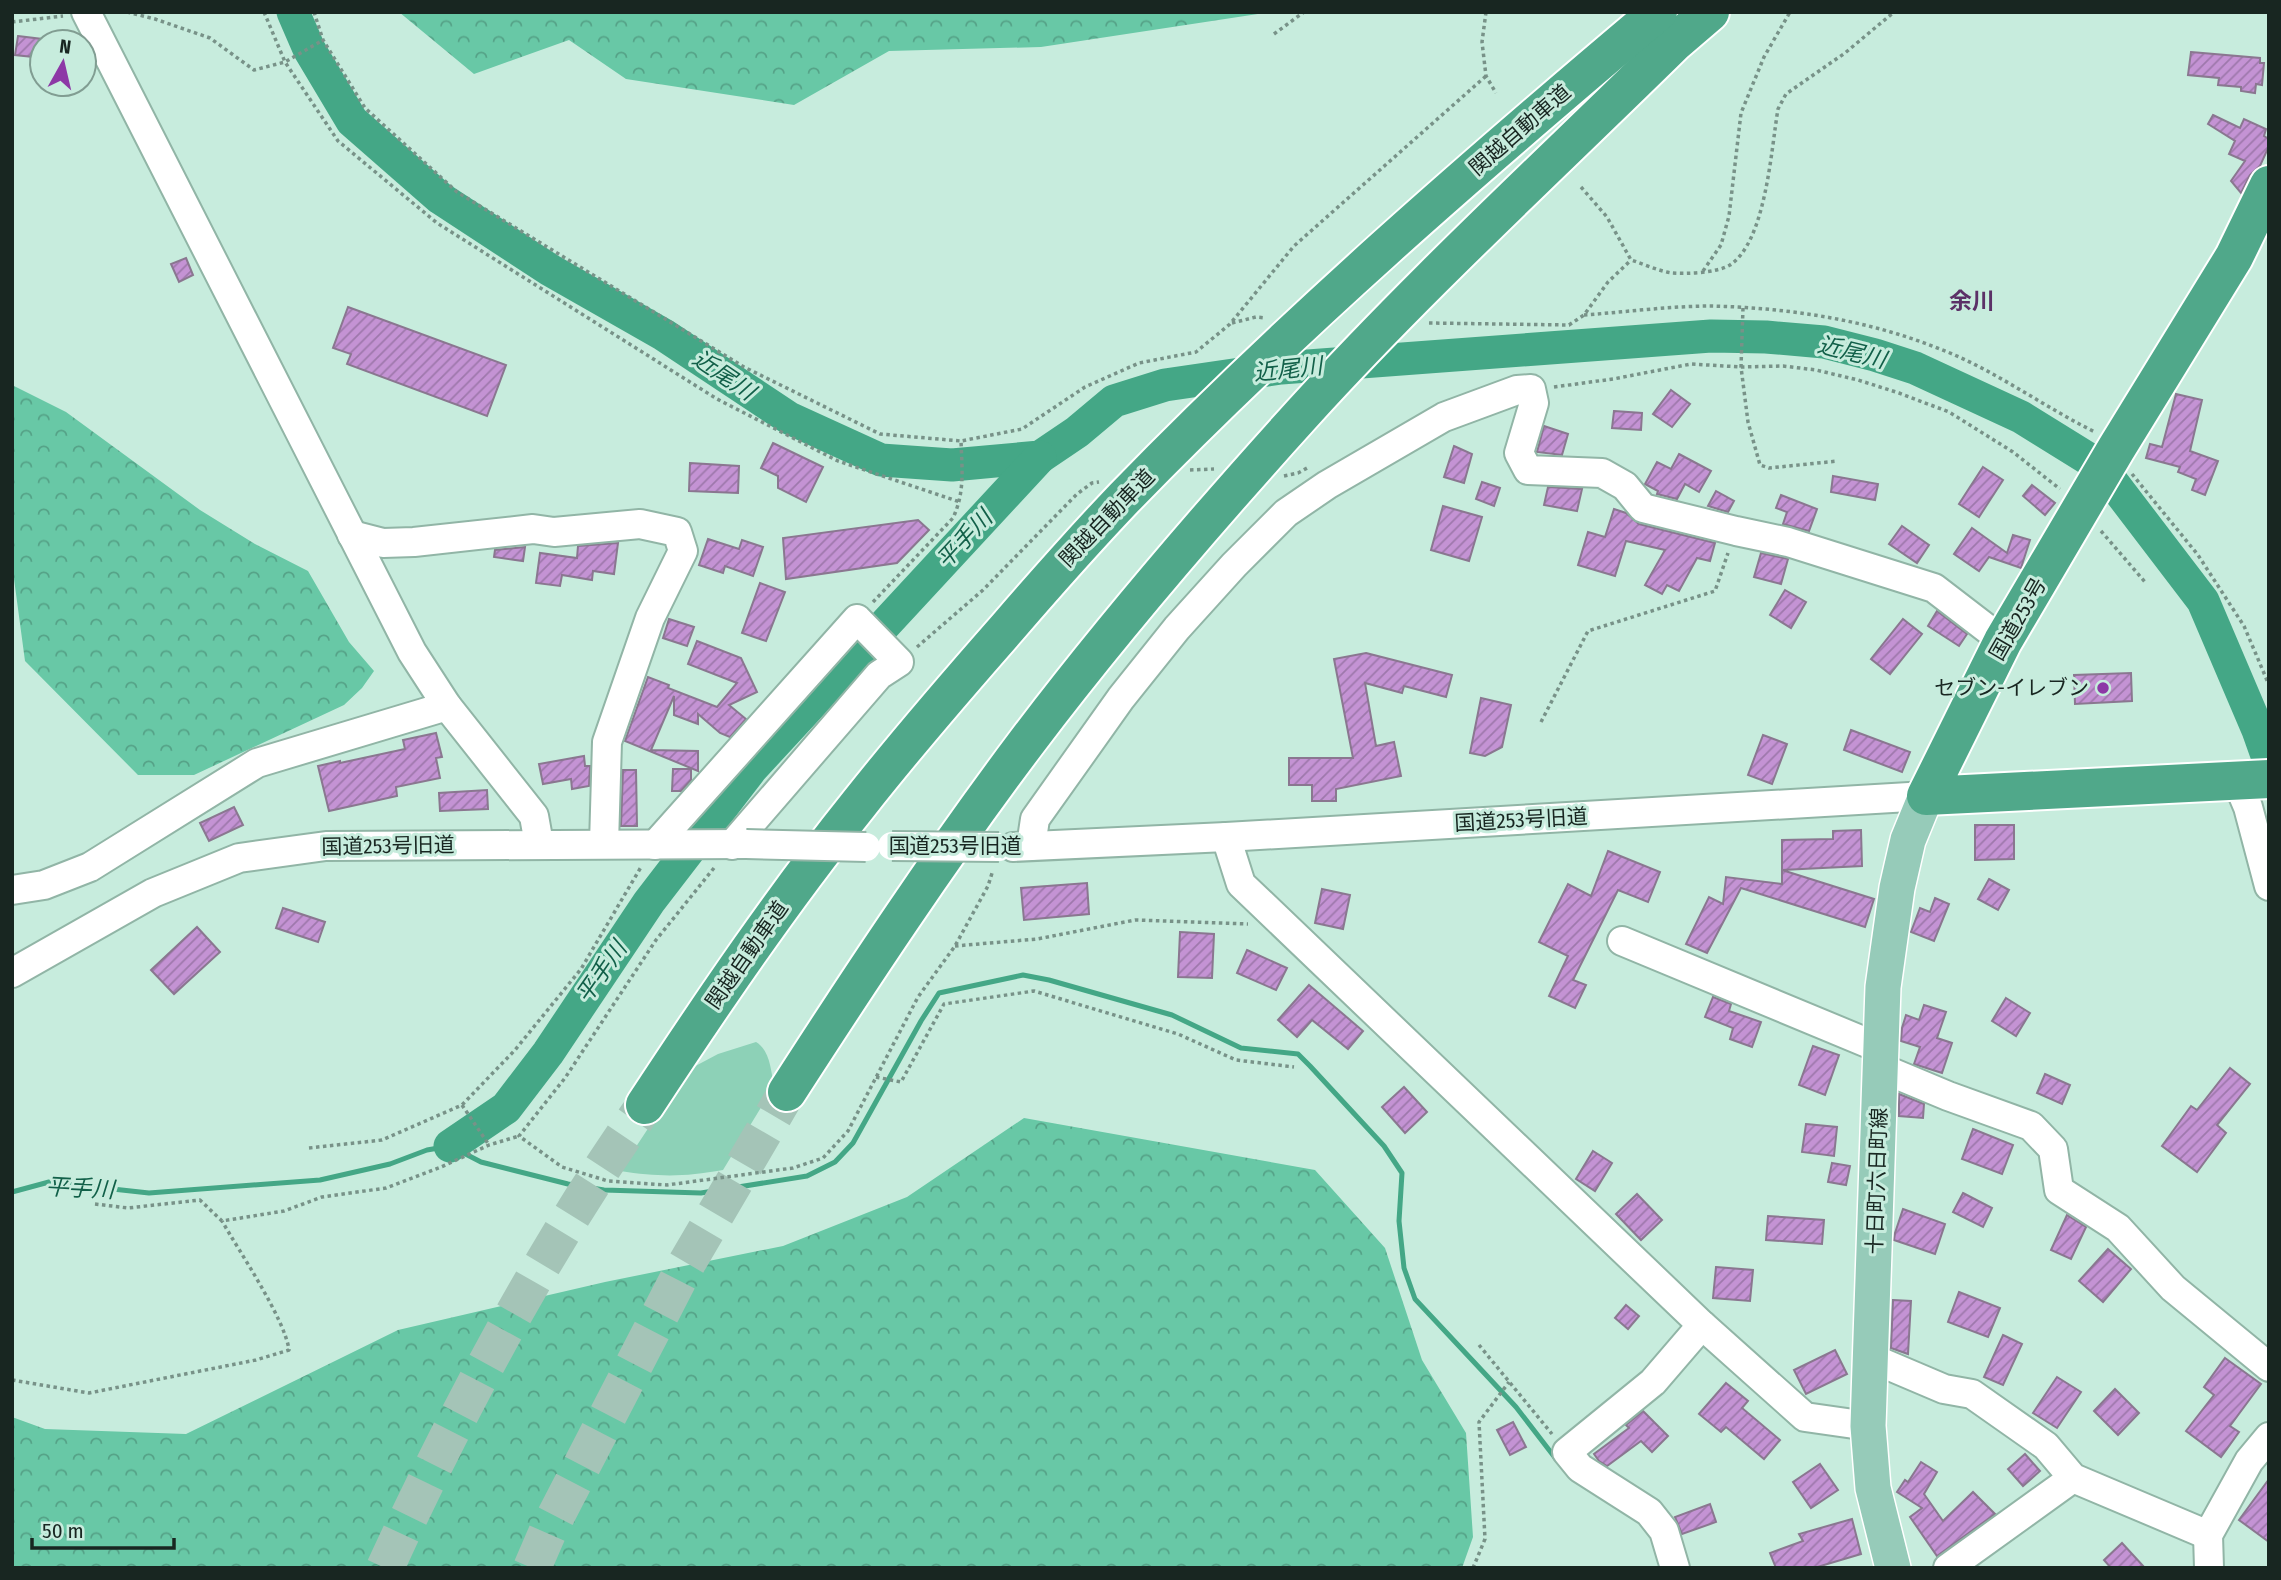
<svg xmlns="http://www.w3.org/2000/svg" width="2281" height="1580" font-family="'Fira Sans Condensed','Noto Sans JP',sans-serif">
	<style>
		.grass { fill: #8dd1b7 }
		.forest { fill: url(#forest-crowns) }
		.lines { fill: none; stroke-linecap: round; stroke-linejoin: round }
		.stream { stroke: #44a786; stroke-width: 5 }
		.river { stroke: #44a786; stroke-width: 33 }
		.building { fill: url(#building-hatch); stroke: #8a7790; stroke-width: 2 }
		.highway-tunnel { stroke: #a4c4b7; stroke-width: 38; stroke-dasharray: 38 19; stroke-linecap: butt }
		.minor-casing { stroke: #91b5a6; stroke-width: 32 }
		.major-casing { stroke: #fff; stroke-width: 38 }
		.highway-casing { stroke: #fff; stroke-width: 42 }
		.path { stroke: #789288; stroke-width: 3.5; stroke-dasharray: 3.5 3.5; stroke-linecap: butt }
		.minor { stroke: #fff; stroke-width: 28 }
		.major { stroke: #96cbb9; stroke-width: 35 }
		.highway { stroke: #50a88a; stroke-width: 38 }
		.minor-bridge-casing { stroke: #91b5a6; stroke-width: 32; stroke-linecap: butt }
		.minor-bridge { stroke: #fff; stroke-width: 28 }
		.poi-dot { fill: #8d38a6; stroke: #c7ecdd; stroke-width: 2.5 }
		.labels { text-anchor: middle; stroke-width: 6; stroke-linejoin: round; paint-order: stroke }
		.street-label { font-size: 21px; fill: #182621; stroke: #c7ecdd }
		.poi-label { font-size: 21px; fill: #182621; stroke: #c7ecdd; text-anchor: end }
		.neighbourhood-label { font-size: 23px; font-weight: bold; fill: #5b3167; stroke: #c7ecdd }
		.water-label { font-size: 23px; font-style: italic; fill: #126049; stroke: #c7ecdd }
	</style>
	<defs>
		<pattern id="forest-crowns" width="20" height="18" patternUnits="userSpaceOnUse" patternTransform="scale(1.75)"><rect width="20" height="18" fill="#68c8a6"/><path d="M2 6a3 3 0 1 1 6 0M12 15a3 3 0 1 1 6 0" fill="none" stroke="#55a287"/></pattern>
		<pattern id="building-hatch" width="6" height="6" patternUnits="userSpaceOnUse" patternTransform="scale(1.75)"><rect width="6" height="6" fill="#c493d4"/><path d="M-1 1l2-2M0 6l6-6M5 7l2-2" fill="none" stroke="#9e78ac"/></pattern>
	</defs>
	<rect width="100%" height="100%" fill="#c7ecdd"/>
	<path class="grass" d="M756 1042C770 1050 771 1071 774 1086L723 1170C684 1177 659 1177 620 1171L686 1071 718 1054Z"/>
	<g class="forest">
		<path d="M399 12H1271L1041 47 889 51 794 105 626 79 569 40 474 74Z"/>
		<path d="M12 385 66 412 200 510 255 544 308 571 349 642 374 671 362 688 344 705 194 775H138L25 661 12 564Z"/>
		<path d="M1024 1118 1315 1170 1385 1248 1422 1360 1466 1433 1473 1537 1462 1568H12V1417L45 1429 186 1434 398 1330 605 1282 783 1246 907 1197Z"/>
	</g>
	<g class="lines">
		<path class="stream" d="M12 1192 49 1182 149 1193 320 1180 390 1164 427 1150 450 1146 481 1162 568 1184 604 1190 701 1193 807 1176 835 1162 853 1143 921 1021 939 993 1023 975 1049 980 1172 1015 1241 1048 1298 1054 1310 1066 1384 1146 1402 1173 1399 1221 1404 1268 1415 1299 1516 1407 1556 1459"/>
		<g class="river">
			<path d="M293 12 309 49 352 121 440 198 550 270 664 335 789 418 881 460 952 465 1040 457 1077 432 1114 401 1165 385 1281 368 1711 336 1766 337 1824 342 1875 355 1915 368 2021 417 2100 466 2203 601 2258 730 2269 761"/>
			<path d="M450 1146 506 1108 548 1053 649 902 752 768 1040 457"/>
		</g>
	</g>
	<g class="building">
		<path d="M18 36 42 39V58L15 55Z"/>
		<path d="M2191 52 2260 58V63H2264L2262 85 2256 84 2255 93 2241 91V87L2218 85 2219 78 2188 75Z"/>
		<path d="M2213 115 2240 128 2244 119 2266 129 2264 136 2269 139V146L2260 166 2250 175 2241 193 2231 181 2245 161 2229 154 2235 141 2208 124Z"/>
		<path d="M186 258 193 275 179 282 171 264Z"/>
		<path d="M348 307 506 365 487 416 347 364 351 354 333 348Z"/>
		<path d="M1671 390 1690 404 1672 427 1653 414Z"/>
		<path d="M2176 394 2202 400 2190 451 2218 461 2205 495 2192 490 2196 479 2178 472 2180 467 2146 458 2150 444 2162 447Z"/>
		<path d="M1614 411 1642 413 1641 430 1612 428Z"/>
		<path d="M1544 426 1568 434 1562 455 1537 452Z"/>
		<path d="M773 443 823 467 806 502 778 488V476L761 468Z"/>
		<path d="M1454 446 1472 454 1464 483 1444 477Z"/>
		<path d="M1679 454 1711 471 1699 492 1685 484 1677 499 1657 494 1658 491 1645 484 1657 462 1671 469Z"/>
		<path d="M690 463 739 466 738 493 689 491Z"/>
		<path d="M1983 467 2003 480 1979 517 1959 504Z"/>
		<path d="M1833 476 1878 484 1875 500 1831 492Z"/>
		<path d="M1482 482 1500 488 1494 506 1476 499Z"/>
		<path d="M2032 485 2055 503 2045 515 2023 496Z"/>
		<path d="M1548 487 1582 489 1577 511 1544 505Z"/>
		<path d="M1716 491 1734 501 1728 512 1708 506Z"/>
		<path d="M1781 495 1817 509 1809 531 1783 524 1787 512 1776 508Z"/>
		<path d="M1443 506 1482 517 1469 561 1431 550Z"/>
		<path d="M1614 509 1626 513 1639 524 1715 543 1710 561 1697 558 1679 591 1667 585 1662 594 1645 585 1665 550 1626 541 1615 576 1578 565 1588 532 1605 537Z"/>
		<path d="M918 520 929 530 897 563 786 579 783 538Z"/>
		<path d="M1902 526 1929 545 1917 563 1889 544Z"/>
		<path d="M1972 528 2007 553 2013 535 2030 540 2021 568 1989 557 1979 571 1954 554Z"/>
		<path d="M708 539 739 549 742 540 763 547 753 576 725 566 723 573 699 565Z"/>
		<path d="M618 543 614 574 593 571 592 580 562 575 560 586 536 583 540 553 577 558 578 546Z"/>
		<path d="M525 547 523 561 494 557 495 550Z"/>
		<path d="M1761 553 1788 559 1781 584 1754 577Z"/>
		<path d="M760 583 785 592 766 641 742 633Z"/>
		<path d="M1785 590 1806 602 1791 628 1770 615Z"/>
		<path d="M1937 611 1967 634 1959 646 1928 626Z"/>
		<path d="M669 619 694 627 687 646 663 638Z"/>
		<path d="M1903 619 1922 634 1890 674 1871 659Z"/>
		<path d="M697 641 741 658 757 692 729 705 746 719 730 737 720 733 698 714V724L674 715V696L651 750 698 751V771L625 741 648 677 669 685 668 688 717 707 737 683 688 664Z"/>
		<path d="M1366 653 1452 675 1446 697 1404 686 1402 693 1365 683 1376 746 1394 742 1401 776 1336 789V801H1312V785H1289V758H1353L1334 659Z"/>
		<path d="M2131 673 2132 701 2075 704 2074 675Z"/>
		<path d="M1481 698 1511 705 1502 747 1485 756 1470 753Z"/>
		<path d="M1851 730 1910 752 1902 772 1844 750Z"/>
		<path d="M436 733 442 757 436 758 440 778 396 787 397 796 329 811 318 766 340 761V763L405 749 403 740Z"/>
		<path d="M1763 735 1787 744 1772 784 1748 775Z"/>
		<path d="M584 756 585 766H590L589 786 572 789 571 779 543 784 539 764Z"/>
		<path d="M673 769H691V780L681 791H672Z"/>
		<path d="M623 770H636L637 826H621Z"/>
		<path d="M487 790 488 809 440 811 439 793Z"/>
		<path d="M234 807 243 825 209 841 200 823Z"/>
		<path d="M1975 825H2014V859L1975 860Z"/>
		<path d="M1861 830 1862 866 1782 870 1874 899 1865 927 1741 888 1707 953 1686 944 1709 897 1723 904 1726 877 1782 884V840L1833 839V831Z"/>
		<path d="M1608 851 1660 872 1648 902 1618 890 1573 980 1586 985 1575 1008 1549 996 1568 956 1539 942 1568 884 1591 896Z"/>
		<path d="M1989 879 2009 890 1998 910 1978 899Z"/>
		<path d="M1087 883 1089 914 1024 920 1021 888Z"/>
		<path d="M1322 889 1350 895 1343 929 1315 923Z"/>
		<path d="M1935 898 1949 904 1934 941 1911 932 1920 908 1930 912Z"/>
		<path d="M283 908 325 922 318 942 276 928Z"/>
		<path d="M197 927 220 952 174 994 151 970Z"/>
		<path d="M1180 932 1214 934 1212 978 1178 977Z"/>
		<path d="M1247 950 1287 968 1276 990 1237 973Z"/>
		<path d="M1309 985 1363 1031 1348 1049 1312 1020 1297 1037 1278 1020Z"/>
		<path d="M1713 997 1731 1004 1729 1011 1761 1022 1752 1047 1730 1039 1733 1028 1705 1017Z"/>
		<path d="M2006 998 2030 1013 2016 1036 1992 1021Z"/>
		<path d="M1924 1005 1946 1012 1937 1038 1952 1043 1942 1073 1914 1064 1920 1047 1901 1041 1902 1028 1906 1015 1919 1020Z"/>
		<path d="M1813 1046 1839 1055 1825 1095 1799 1085Z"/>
		<path d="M2230 1068 2250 1084 2217 1125 2226 1133 2197 1172 2162 1146 2191 1106 2197 1110Z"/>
		<path d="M2045 1074 2070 1085 2062 1104 2037 1093Z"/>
		<path d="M1404 1087 1427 1112 1405 1133 1382 1107Z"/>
		<path d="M1899 1094 1924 1104 1923 1118 1899 1116Z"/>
		<path d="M1806 1124 1837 1127 1834 1156 1802 1152Z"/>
		<path d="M1973 1129 2013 1145 2002 1174 1962 1159Z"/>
		<path d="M1593 1151 1612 1163 1595 1191 1576 1179Z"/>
		<path d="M1832 1163 1850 1166 1846 1185 1828 1182Z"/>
		<path d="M1963 1193 1992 1208 1983 1227 1953 1212Z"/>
		<path d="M1637 1194 1662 1220 1641 1240 1616 1214Z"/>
		<path d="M1903 1209 1945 1224 1935 1254 1894 1240 1895 1233Z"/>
		<path d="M2067 1215 2086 1227 2071 1259 2051 1250Z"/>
		<path d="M1768 1216 1824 1220 1822 1244 1766 1240Z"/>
		<path d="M2108 1249 2131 1269 2103 1302 2079 1281Z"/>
		<path d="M1716 1267 1753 1270 1750 1301 1713 1298Z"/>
		<path d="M1959 1292 2000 1308 1988 1337 1948 1322Z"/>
		<path d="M1893 1300 1911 1301 1908 1354 1891 1348Z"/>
		<path d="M1626 1305 1639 1316 1628 1329 1615 1318Z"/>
		<path d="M2003 1335 2022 1344 2003 1385 1984 1377Z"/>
		<path d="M1835 1350 1847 1374 1806 1394 1794 1370Z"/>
		<path d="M2225 1358 2261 1384 2230 1426 2239 1432 2221 1457 2186 1431 2214 1395 2204 1387Z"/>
		<path d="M2057 1377 2081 1392 2057 1428 2033 1413Z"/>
		<path d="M1726 1383 1748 1401 1742 1408 1780 1440 1764 1459 1726 1427 1721 1432 1699 1414Z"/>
		<path d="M2115 1389 2139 1413 2118 1435 2094 1411Z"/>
		<path d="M1643 1411 1668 1436 1652 1452 1641 1441 1607 1466 1599 1461 1594 1454 1629 1428 1626 1425Z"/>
		<path d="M1513 1422 1526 1447 1510 1455 1497 1430Z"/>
		<path d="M2025 1454 2040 1471 2023 1486 2008 1469Z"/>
		<path d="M1921 1462 1937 1472 1924 1494 1943 1521 1973 1492 1995 1514 1937 1556 1910 1517 1922 1508 1897 1492 1905 1480 1908 1482Z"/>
		<path d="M1820 1464 1838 1490 1811 1508 1793 1482Z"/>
		<path d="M2269 1479V1542L2239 1520Z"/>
		<path d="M1710 1504 1716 1522 1682 1534 1675 1517Z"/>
		<path d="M1852 1519 1861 1554 1814 1568H1776L1770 1553 1803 1541 1799 1534Z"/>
		<path d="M2122 1543 2145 1568H2111L2104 1560Z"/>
	</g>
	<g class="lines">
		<g class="highway-tunnel">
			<path d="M385 1568C459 1407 543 1250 645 1105"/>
			<path d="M532 1568 548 1531 684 1268 787 1092"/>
		</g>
		<g class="minor-casing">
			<g id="minor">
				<path d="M86 12 412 652 447 706 534 816 539 844"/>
				<path d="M352 535 383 543 414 542 533 529 554 532 640 524 677 532 683 551 650 618 607 742 604 844"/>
				<path d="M2237 781 2248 807 2269 886"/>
				<path d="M1226 837 1241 884 1702 1325 1805 1417 1868 1426"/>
				<path d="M655 845 857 619 899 662 879 675 732 845"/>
				<path d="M1031 846 1035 819 1121 698 1177 628 1234 565 1286 513 1327 485 1444 417 1517 390 1531 389 1534 403 1519 453 1528 470 1602 473 1625 486 1643 508 1736 531 1788 542 1934 588 2003 641"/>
				<path d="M1013 847 1226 837 1926 796"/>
				<path d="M12 890 44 885 90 867 257 763 447 706"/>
				<path d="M1622 941 1882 1049"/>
				<path d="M12 973 153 893 239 858 326 846 746 844"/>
				<path d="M1881 1068 1948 1096 2031 1126 2053 1149 2059 1190 2118 1228 2173 1288 2269 1367"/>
				<path d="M1871 1358 1944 1389 1972 1394 2046 1446 2073 1478 2208 1535"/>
				<path d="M1675 1568 1664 1531 1649 1512 1580 1468 1567 1452 1653 1382 1702 1325"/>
				<path d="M1948 1568 2073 1478"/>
				<path d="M2209 1568 2208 1535 2249 1461 2269 1437"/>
			</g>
		</g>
		<g class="major-casing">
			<path id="major" d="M1893 1568 1873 1488 1868 1426 1883 987 1897 888 1908 840 1926 796"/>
		</g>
		<g class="highway-casing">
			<g id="highway">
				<path d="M2269 185 2234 257 2116 449 2003 641 1926 796 2269 779"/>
				<path d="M787 1092C863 974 941 856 1026 743 1112 629 1206 520 1302 414 1420 284 1550 165 1675 42L1710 12"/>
				<path d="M645 1105C712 1003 781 901 858 805 906 744 957 685 1008 627 1046 583 1084 540 1124 498 1292 325 1474 167 1658 12"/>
			</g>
		</g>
		<g class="path">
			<path d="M127 12 155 19 210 38 254 70 285 62 323 40"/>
			<path d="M264 12 285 62 338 141 437 223 717 399 838 461 960 502"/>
			<path d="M314 12 323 40 365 108 457 192 744 367 880 434 961 441"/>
			<path d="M1486 12 1482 42 1486 76 1496 93"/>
			<path d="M12 22 63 16"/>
			<path d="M1274 34 1304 12"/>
			<path d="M1581 187 1607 217 1631 260C1644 264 1658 271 1672 273 1686 274 1717 273 1730 265 1766 241 1771 150 1778 109L1786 94 1845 53 1894 12"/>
			<path d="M1703 271 1721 245 1729 216 1741 113 1764 57 1790 12"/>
			<path d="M1743 308 1741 367 1748 422 1760 465 1769 468 1838 461"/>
			<path d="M1584 315C1626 312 1670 306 1712 306 1790 308 1868 320 1940 349 1995 370 2042 406 2095 432"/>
			<path d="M1232 323 1256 317 1266 318"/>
			<path d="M1429 323 1569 325 1584 315 1608 282 1631 260"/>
			<path d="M1554 387 1613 379 1691 364 1741 367 1783 366 1816 370 1858 380 1899 393 1949 412 2013 452 2060 489"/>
			<path d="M1190 470 1214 469"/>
			<path d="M2132 474 2198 555 2244 626 2269 685"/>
			<path d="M1284 476 1298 473 1309 467"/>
			<path d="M2101 531 2145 582"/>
			<path d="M873 602 953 518C965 492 962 469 961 441L1022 429 1085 387 1139 363 1196 352 1230 324 1294 246 1486 76"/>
			<path d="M917 647 983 590 1077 494 1092 483 1099 482"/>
			<path d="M1541 722 1588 631 1715 591 1728 553"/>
			<path d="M714 868 656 940 565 1078 519 1136 562 1167 608 1181 667 1185 793 1168 823 1158 848 1131 918 997 955 946 988 886 993 870"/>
			<path d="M955 946 1037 939 1135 920 1248 924"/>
			<path d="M876 1077 901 1082 944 1004 1034 991 1178 1034 1236 1060 1294 1067"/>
			<path d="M462 1105 489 1145"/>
			<path d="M309 1148 382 1140 462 1105 515 1050 581 969 641 867"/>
			<path d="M95 1204 128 1208 200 1200 222 1221 284 1211 322 1197 386 1188 441 1167 489 1145 519 1136"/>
			<path d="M1479 1345 1552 1434"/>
			<path d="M12 1380 89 1393 256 1360 289 1350C285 1319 239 1251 222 1221"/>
			<path d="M1473 1568 1485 1539 1479 1422 1509 1382"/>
		</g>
		<use href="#minor" class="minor"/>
		<use href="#major" class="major"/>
		<use href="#highway" class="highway"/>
		<g class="minor-bridge-casing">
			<g id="minor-bridge">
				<path d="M746 844 866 847"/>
				<path d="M892 846 999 847"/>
			</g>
		</g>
		<use href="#minor-bridge" class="minor-bridge"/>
	</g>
	<circle class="poi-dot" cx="2103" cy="688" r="7"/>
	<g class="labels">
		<g class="street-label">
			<text transform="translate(1520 130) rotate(-41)" y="7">関越自動車道</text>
			<text transform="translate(1107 518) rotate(-46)" y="7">関越自動車道</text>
			<text transform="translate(2018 619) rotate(-60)" y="7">国道253号</text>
			<text transform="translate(1521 820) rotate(-3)" y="7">国道253号旧道</text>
			<text transform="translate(388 846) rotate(-1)" y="7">国道253号旧道</text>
			<text x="955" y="853">国道253号旧道</text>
			<text transform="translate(747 955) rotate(-55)" y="7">関越自動車道</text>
			<text transform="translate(1877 1181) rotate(-88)" y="7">十日町六日町線</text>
		</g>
		<g class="poi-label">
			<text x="2089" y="695">セブン-イレブン</text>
		</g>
		<g class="neighbourhood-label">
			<text x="1972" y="309">余川</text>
		</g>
		<g class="water-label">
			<text transform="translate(1852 352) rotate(14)" y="8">近尾川</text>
			<text transform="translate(1288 369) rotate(-6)" y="8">近尾川</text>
			<text transform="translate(724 375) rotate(34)" y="8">近尾川</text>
			<text transform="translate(964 539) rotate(-47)" y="8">平手川</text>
			<text transform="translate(601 972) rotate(-55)" y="8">平手川</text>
			<text transform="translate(80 1188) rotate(3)" y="8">平手川</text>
		</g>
	</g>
	<rect width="2281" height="1580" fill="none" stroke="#182621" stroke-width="28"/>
	<g transform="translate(63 63) rotate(8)"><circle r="33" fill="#c7ecdd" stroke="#819d92" stroke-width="2"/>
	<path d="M0-5L12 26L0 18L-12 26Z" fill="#8d38a6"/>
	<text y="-10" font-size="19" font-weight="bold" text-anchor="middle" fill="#182621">N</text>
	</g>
	<path d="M32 1538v10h142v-10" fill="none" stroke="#182621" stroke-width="3.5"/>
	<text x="42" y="1538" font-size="21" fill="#182621" stroke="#c7ecdd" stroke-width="5" paint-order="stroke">50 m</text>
</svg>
